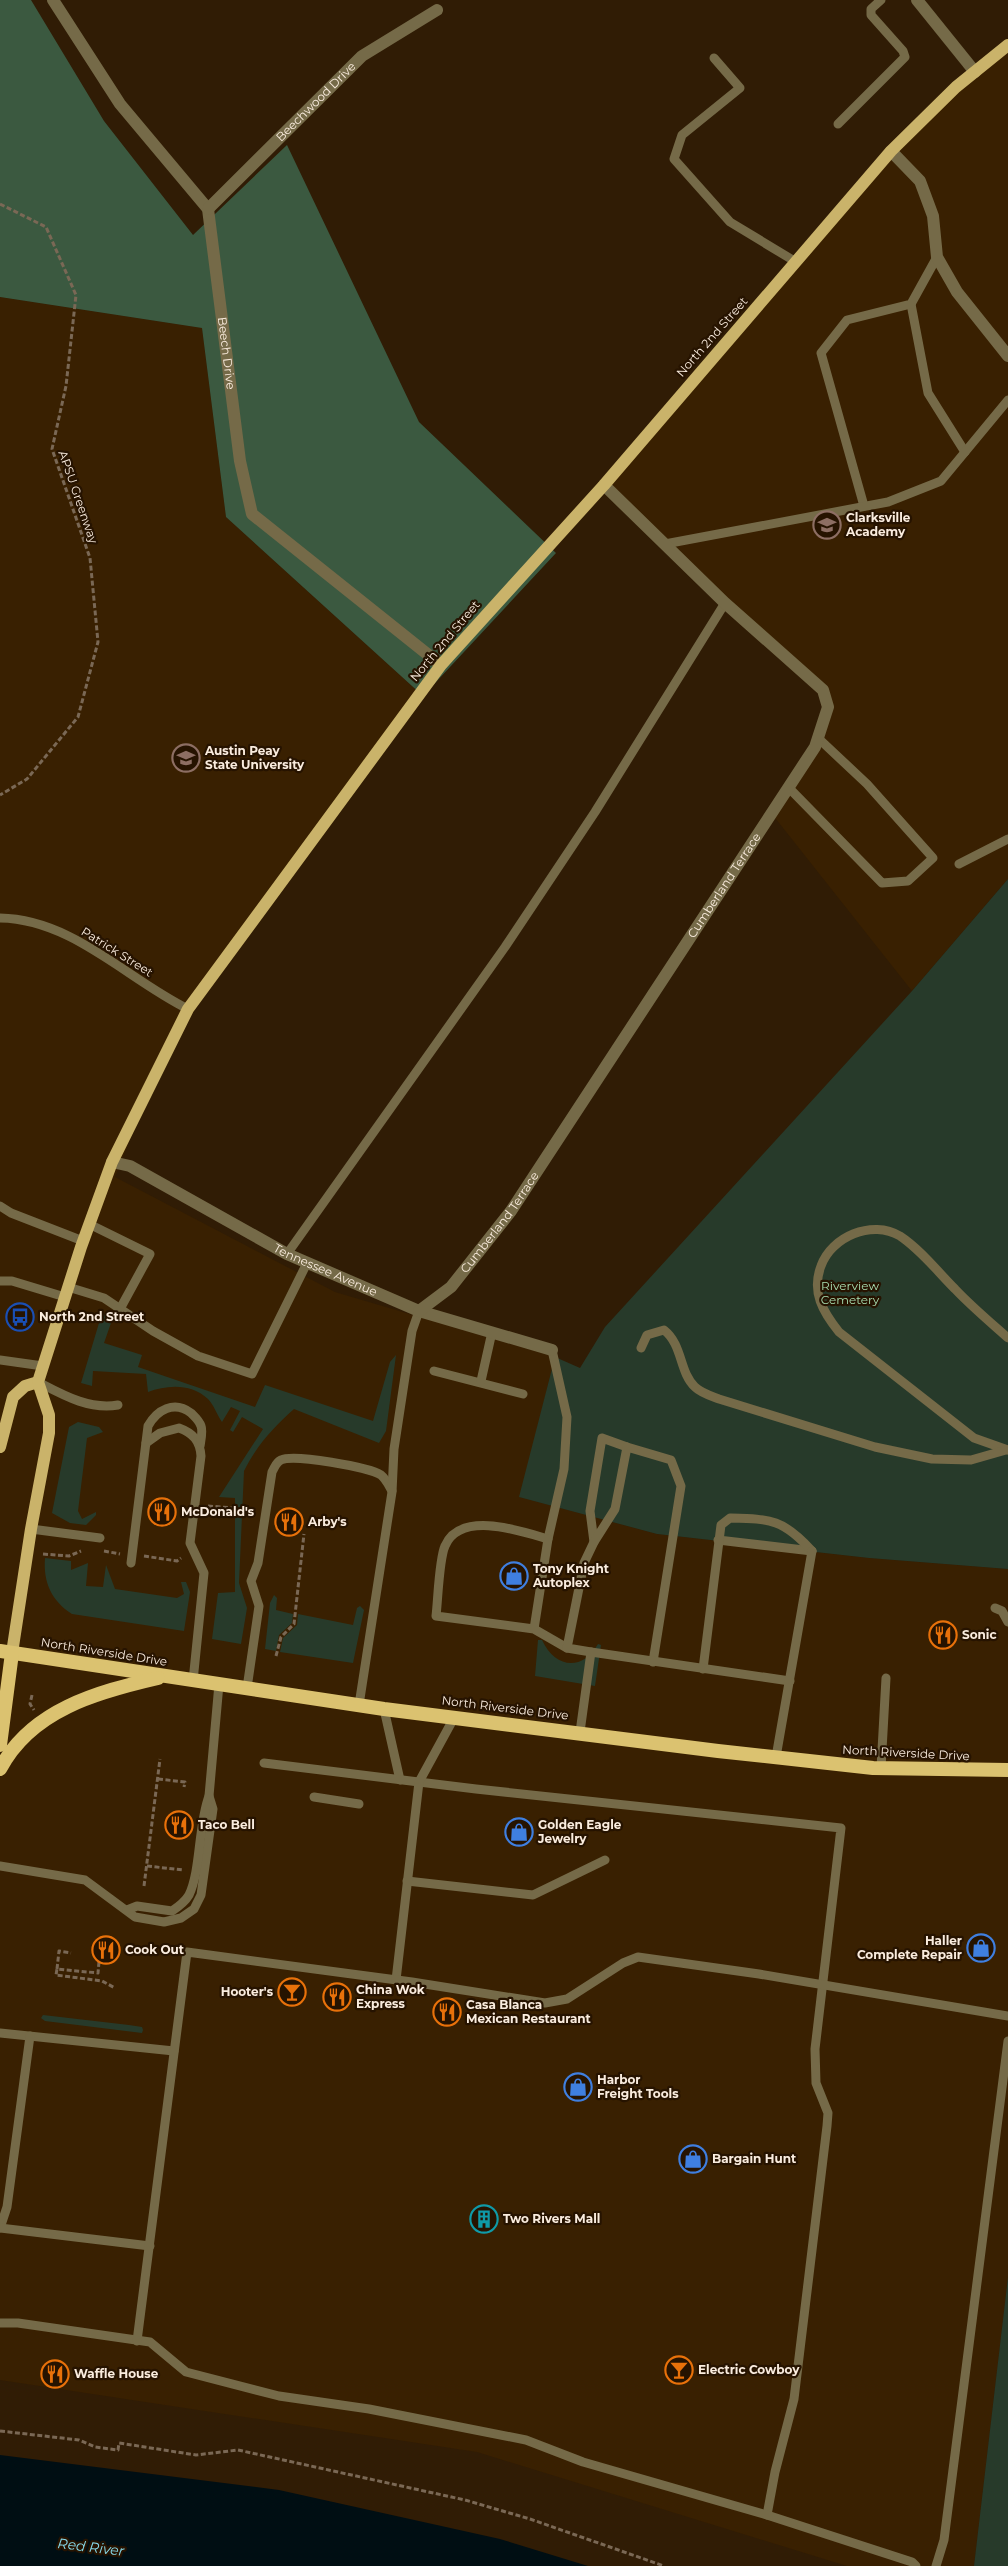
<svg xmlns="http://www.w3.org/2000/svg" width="1008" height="2566" font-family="Montserrat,sans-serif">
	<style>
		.built { fill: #392001 }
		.green { fill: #273a2a }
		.forest { fill: #3b5940 }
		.water { fill: #000e13 }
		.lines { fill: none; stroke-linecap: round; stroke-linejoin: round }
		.path { stroke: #7a6855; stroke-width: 3; stroke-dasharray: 5 2.5; stroke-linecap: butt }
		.service { stroke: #756a48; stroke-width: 9 }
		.minor { stroke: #756a48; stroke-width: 12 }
		.primary { stroke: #cab36a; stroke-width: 12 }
		.trunk { stroke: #dbc270; stroke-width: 14 }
		.labels { text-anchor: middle; stroke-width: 4.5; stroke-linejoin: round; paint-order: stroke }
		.street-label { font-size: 12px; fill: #faecde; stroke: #261300 }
		.poi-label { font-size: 12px; font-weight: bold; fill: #faecde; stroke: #261300; text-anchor: start }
		.park-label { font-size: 12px; fill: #a9dfb2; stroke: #261300 }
		.water-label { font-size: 14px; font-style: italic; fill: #87daeb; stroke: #261300 }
	</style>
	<rect width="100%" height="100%" fill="#301c05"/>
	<g class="built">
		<path d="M1008 46V879L912 991 772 814 815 747 827 707 823 690 604 485 891 151Z"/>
		<path d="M0 297 202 328 226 517 423 696 213 975 146 1100 115 1177 335 1292 555 1357 520 1497 657 1534 869 1558 1008 1569V2277L974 2566H847L477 2452 0 2380Z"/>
	</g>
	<g class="green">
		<path d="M1008 879V1569L869 1558 657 1534 519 1497 555 1357 580 1368 605 1327 912 991Z"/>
		<path d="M102 1313 110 1318 111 1323 104 1343 142 1355 138 1367 255 1407 265 1385 373 1421 390 1362 396 1355 386 1431 379 1443 294 1409C274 1427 256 1446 244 1471L239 1583 247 1608 241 1644 212 1639 218 1593 235 1592V1498L219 1497 263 1429 242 1417 233 1432 230 1430 240 1411 231 1407 222 1422C217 1415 214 1405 208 1399 191 1383 167 1385 148 1392L146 1374 93 1371 92 1386 81 1383Z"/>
		<path d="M78 1422 99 1427 103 1432 87 1438 78 1511 82 1519 96 1512V1515L86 1525 70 1523 52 1513 69 1427Z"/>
		<path d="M45 1558 71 1561V1570L88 1563 86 1586 103 1587 106 1565 115 1589 177 1598 184 1594 181 1582H186L190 1592 184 1631 72 1614C52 1601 43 1583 45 1558Z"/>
		<path d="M274 1595 277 1598 276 1610 293 1614 292 1623 279 1635 276 1651 265 1649 270 1603Z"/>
		<path d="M360 1606 364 1610 353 1663 280 1652 283 1638 297 1625 298 1614 353 1625 357 1608Z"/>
		<path d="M538 1640H542C555 1668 582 1672 598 1644L601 1645 595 1686 535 1676Z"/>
		<path d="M43 2015 129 2025 142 2027 143 2030 142 2033 45 2021 41 2018Z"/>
		<path d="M1008 2277V2566H974Z"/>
	</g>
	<path class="forest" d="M0 0H31L104 121 193 235 287 145 419 422 556 553 423 696 226 517 202 328 0 297Z"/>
	<path class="water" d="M0 2455 279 2490 500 2539 588 2566H0Z"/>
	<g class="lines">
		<g class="path">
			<path d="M0 204 46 227 76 295 66 386 52 449 90 558 98 642 78 717 27 779 0 795"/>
			<path d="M208 1506 233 1508"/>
			<path d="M104 1551 120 1554"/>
			<path d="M43 1554 69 1556 81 1551"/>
			<path d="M144 1556 177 1561 181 1558"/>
			<path d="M276 1656 281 1637 294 1624 304 1534"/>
			<path d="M32 1695 30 1704 34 1710"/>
			<path d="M158 1779 185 1782 184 1787"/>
			<path d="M147 1866 183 1870"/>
			<path d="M144 1886 160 1759"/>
			<path d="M99 1962 98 1973 57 1969 56 1975 102 1981 115 1988"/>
			<path d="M57 1969 59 1951 71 1953"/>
			<path d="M0 2431 79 2440 95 2447 118 2450 119 2443 196 2455 238 2450 465 2500 530 2519 664 2566"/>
		</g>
		<g class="service">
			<path d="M714 58 740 88 682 135 674 159 730 222 796 262"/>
			<path d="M838 124 905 57 903 51 871 15V9L881 0"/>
			<path d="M911 304 928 393 965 452"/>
			<path d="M864 506 821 353 847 320 911 304 937 257"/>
			<path d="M665 544 888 502 941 481 1008 400"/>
			<path d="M789 788 882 883 908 881 933 858 867 784 818 738"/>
			<path d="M959 864 1008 839"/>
			<path d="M0 918C72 919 127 979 188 1009"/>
			<path d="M0 1206 11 1213 83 1241"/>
			<path d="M89 1224 150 1254 120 1309"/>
			<path d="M287 1254 505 947 595 812 725 603"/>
			<path d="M0 1281H12L65 1297"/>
			<path d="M68 1287 104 1298 153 1331 198 1356 252 1374 307 1263"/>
			<path d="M1008 1338C990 1322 971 1306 955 1289 937 1271 921 1250 900 1236 872 1219 831 1237 821 1266 811 1292 823 1312 839 1332L974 1438 1008 1450"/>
			<path d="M641 1348 647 1335 664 1330C683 1345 679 1372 695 1387 701 1393 711 1396 719 1399L875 1447 932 1459 971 1460 1006 1450"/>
			<path d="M0 1360 43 1366"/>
			<path d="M434 1371 523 1394"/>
			<path d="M481 1381 492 1332"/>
			<path d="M38 1382C63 1395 89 1410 118 1405"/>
			<path d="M146 1443 160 1433 179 1428C193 1433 200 1441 201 1456L190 1543 204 1573 193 1681"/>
			<path d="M31 1529 100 1538"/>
			<path d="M548 1539 564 1469 567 1417 552 1350"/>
			<path d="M718 1540 812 1551"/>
			<path d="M594 1542 590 1511 602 1438 627 1447"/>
			<path d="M131 1563 148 1426C157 1410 174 1400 191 1413 195 1417 199 1420 201 1426 203 1431 201 1440 200 1446"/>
			<path d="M995 1608 1002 1611 1008 1622"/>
			<path d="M534 1629 548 1539C521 1531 460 1510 445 1546 439 1559 438 1600 436 1616L534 1629 567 1648"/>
			<path d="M591 1652 567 1648 584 1563 594 1542 615 1509 627 1447 671 1460 681 1486 653 1662"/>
			<path d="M703 1669 721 1525 730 1518C771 1519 783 1519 812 1551"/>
			<path d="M247 1688 259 1606 251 1581 258 1563 272 1472C275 1467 276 1462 281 1460 294 1454 369 1467 381 1475 386 1479 389 1486 392 1491"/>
			<path d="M359 1705 392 1492 394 1449 412 1331 419 1311"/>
			<path d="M384 1709 400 1780"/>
			<path d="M580 1732 591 1652 790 1681"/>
			<path d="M776 1757 812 1551"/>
			<path d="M264 1763 476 1789 841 1828 815 2049 816 2083 828 2113 827 2126 794 2399 775 2472 767 2515"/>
			<path d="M881 1768 886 1678"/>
			<path d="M314 1797 359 1804"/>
			<path d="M0 1866 85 1880 135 1917 164 1922 181 1918 194 1909 201 1895 213 1809 209 1796"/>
			<path d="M407 1881 533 1895 605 1860"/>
			<path d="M127 1910 137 1906 172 1911C178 1907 185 1902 189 1895 201 1870 198 1825 209 1796L219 1684"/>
			<path d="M396 1980 419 1782 455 1716"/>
			<path d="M0 2033 174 2051"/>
			<path d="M0 2228 7 2207 30 2036"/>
			<path d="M0 2228 150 2246"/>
			<path d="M0 2323H18L150 2342 186 2372 279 2396 369 2409 526 2440 583 2462 767 2515 912 2562 916 2566"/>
			<path d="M137 2341 187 1952 412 1982 545 2003 567 1999 623 1963 638 1957 759 1974 1008 2016"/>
			<path d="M936 2566 944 2540 1008 2041"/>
		</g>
		<g class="minor">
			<path id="s1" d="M53 0 120 104 208 209 240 461 252 514 441 665"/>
			<path d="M917 0 975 72"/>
			<path d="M891 151 920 181 933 216 937 257 957 292 1008 356"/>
			<path id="s2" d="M208 209 362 56 437 10"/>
			<path id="s3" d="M112 1162 130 1166 287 1254 419 1311 552 1350"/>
			<path id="s4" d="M419 1311 451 1287 511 1211 815 747 828 707 823 690 725 603 604 485"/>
		</g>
		<g class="primary">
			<path d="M0 1447 13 1397 25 1386 38 1382"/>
			<path d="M12 1653 31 1529 49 1433V1415L38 1382 81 1247 112 1162 188 1009 441 665 604 485 891 151 956 87 1008 45"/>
		</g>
		<g class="trunk">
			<path d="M0 1651 384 1709 718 1751 873 1768 1008 1770"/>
			<path d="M0 1745 12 1653"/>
			<path d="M0 1769C31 1710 97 1692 158 1678"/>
		</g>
	</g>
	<defs>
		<g id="school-ring" transform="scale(1.4375)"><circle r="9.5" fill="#261300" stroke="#8d6e63" stroke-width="1.5"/><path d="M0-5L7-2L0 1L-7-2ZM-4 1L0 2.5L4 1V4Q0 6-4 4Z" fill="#8d6e63"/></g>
		<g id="university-ring" transform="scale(1.4375)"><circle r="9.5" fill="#261300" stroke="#8d6e63" stroke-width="1.5"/><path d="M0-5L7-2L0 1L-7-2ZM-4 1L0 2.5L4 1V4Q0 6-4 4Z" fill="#8d6e63"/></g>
		<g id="bus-ring" transform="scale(1.4375)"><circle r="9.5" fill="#261300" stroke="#1a4fb4" stroke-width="1.5"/><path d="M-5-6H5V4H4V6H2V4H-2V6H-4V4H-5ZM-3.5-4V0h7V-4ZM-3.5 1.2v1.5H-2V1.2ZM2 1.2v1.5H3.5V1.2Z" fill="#1a4fb4"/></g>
		<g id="restaurant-ring" transform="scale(1.4375)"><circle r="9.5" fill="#261300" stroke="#e8710a" stroke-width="1.5"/><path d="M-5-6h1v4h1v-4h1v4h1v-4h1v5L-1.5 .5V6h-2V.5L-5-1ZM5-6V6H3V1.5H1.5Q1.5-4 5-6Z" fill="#e8710a"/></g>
		<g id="shop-ring" transform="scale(1.4375)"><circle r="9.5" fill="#261300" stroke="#3f7fe0" stroke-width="1.5"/><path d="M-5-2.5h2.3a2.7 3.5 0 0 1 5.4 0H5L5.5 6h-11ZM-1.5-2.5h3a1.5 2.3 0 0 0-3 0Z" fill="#3f7fe0"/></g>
		<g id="bar-ring" transform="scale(1.4375)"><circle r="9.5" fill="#261300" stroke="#e8710a" stroke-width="1.5"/><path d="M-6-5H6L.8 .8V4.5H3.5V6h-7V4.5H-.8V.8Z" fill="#e8710a"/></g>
		<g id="building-ring" transform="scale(1.4375)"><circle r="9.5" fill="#261300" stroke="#0f9aa8" stroke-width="1.5"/><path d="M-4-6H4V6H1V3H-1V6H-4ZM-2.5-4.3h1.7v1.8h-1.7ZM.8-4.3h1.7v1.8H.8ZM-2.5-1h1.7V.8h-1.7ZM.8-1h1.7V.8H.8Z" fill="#0f9aa8"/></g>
	</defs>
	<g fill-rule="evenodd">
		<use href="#school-ring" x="827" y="525"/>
		<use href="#university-ring" x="186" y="758"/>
		<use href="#bus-ring" x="20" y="1317"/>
		<use href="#restaurant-ring" x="162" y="1512"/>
		<use href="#restaurant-ring" x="289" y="1522"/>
		<use href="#shop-ring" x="514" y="1576"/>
		<use href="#restaurant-ring" x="943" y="1635"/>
		<use href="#restaurant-ring" x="179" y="1825"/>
		<use href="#shop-ring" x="519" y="1832"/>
		<use href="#shop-ring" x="981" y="1948"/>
		<use href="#restaurant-ring" x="106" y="1950"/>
		<use href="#bar-ring" x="292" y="1992"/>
		<use href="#restaurant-ring" x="337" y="1997"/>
		<use href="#restaurant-ring" x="447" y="2012"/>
		<use href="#shop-ring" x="578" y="2087"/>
		<use href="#shop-ring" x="693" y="2159"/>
		<use href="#building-ring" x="484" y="2219"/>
		<use href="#bar-ring" x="679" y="2370"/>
		<use href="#restaurant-ring" x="55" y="2374"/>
	</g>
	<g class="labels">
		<g class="street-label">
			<text dy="4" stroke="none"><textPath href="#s2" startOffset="152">Beechwood Drive</textPath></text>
			<text transform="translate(712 337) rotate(-49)" y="4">North 2nd Street</text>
			<text dy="4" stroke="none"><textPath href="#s1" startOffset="406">Beech Drive</textPath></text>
			<text transform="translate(78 497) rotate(71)" y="4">APSU Greenway</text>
			<text transform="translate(445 641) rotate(-50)" y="4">North 2nd Street</text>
			<text dy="4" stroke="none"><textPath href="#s4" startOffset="526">Cumberland Terrace</textPath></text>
			<text transform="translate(117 952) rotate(32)" y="4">Patrick Street</text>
			<text dy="4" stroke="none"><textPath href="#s4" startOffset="121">Cumberland Terrace</textPath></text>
			<text dy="4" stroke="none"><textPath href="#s3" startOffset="240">Tennessee Avenue</textPath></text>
			<text transform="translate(104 1652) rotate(9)" y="4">North Riverside Drive</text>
			<text transform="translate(505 1708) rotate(7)" y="4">North Riverside Drive</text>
			<text transform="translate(906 1753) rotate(3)" y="4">North Riverside Drive</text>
		</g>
		<g class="poi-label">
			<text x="846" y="522">Clarksville<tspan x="846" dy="14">Academy</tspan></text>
			<text x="205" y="755">Austin Peay<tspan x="205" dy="14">State University</tspan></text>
			<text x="39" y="1321">North 2nd Street</text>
			<text x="181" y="1516">McDonald's</text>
			<text x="308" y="1526">Arby's</text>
			<text x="533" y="1573">Tony Knight<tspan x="533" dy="14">Autoplex</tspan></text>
			<text x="962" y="1639">Sonic</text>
			<text x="198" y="1829">Taco Bell</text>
			<text x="538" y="1829">Golden Eagle<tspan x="538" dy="14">Jewelry</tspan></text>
			<text x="962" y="1945" text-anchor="end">Haller<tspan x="962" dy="14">Complete Repair</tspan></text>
			<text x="125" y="1954">Cook Out</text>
			<text x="356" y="1994">China Wok<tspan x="356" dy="14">Express</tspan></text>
			<text x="273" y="1996" text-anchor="end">Hooter's</text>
			<text x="466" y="2009">Casa Blanca<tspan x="466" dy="14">Mexican Restaurant</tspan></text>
			<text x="597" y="2084">Harbor<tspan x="597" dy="14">Freight Tools</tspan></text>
			<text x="712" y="2163">Bargain Hunt</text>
			<text x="503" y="2223">Two Rivers Mall</text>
			<text x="698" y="2374">Electric Cowboy</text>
			<text x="74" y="2378">Waffle House</text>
		</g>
		<g class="park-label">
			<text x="850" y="1290">Riverview<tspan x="850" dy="14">Cemetery</tspan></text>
		</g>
		<g class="water-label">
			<text transform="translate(91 2547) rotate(7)" y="5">Red River</text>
		</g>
	</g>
</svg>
